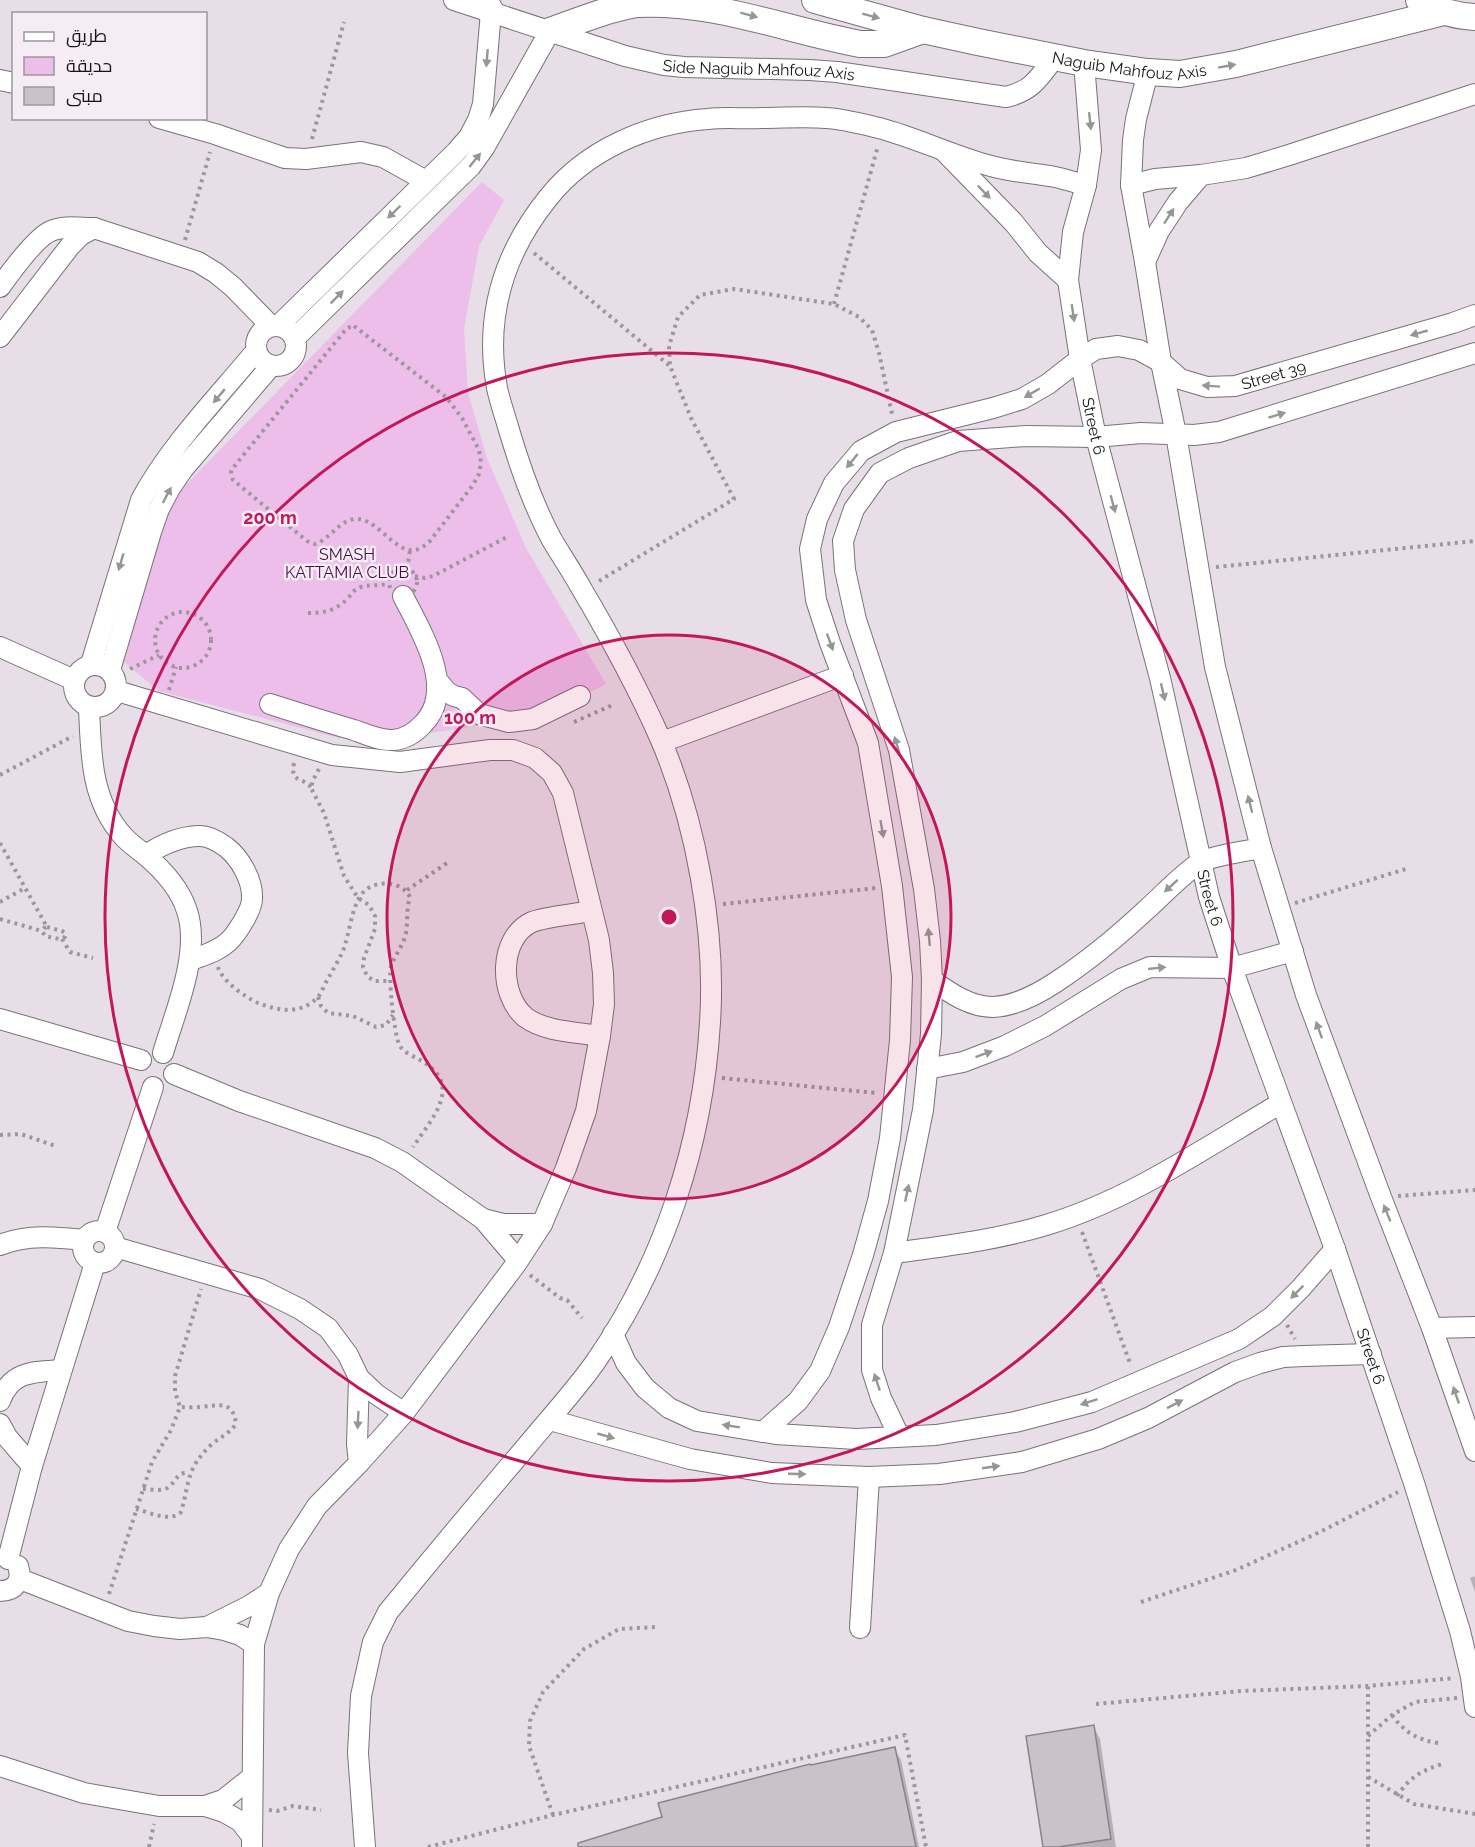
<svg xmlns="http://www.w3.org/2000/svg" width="1475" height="1847" font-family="Raleway,Cairo,sans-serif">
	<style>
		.green { fill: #ecbee9 }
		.shadow { fill: #0003 }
		.building { fill: #cac1c9; stroke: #8b828a; stroke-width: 1.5 }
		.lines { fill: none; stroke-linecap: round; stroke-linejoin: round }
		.minor-casing { stroke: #7a7179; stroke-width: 22 }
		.major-casing { stroke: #7a7179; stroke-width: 28 }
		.path { stroke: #9d969d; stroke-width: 4; stroke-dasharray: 3 4.5; stroke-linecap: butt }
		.minor { stroke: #fff; stroke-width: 20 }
		.major { stroke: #fff; stroke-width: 26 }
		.oneway { fill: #979697 }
		.ring { fill: none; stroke: #c2185b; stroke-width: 3 }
		.labels { text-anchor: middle; stroke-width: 5; stroke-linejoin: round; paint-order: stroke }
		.street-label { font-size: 16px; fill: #181518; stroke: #f5ecf4 }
		.park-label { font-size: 16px; fill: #460e45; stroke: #f5ecf4 }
		.centre { fill: #c2185b; stroke: #f5ecf4; stroke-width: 3 }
		.ring-label { font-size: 18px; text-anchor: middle; font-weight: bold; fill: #c2185b; stroke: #f5ecf4; stroke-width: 5; stroke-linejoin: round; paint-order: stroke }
	</style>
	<rect width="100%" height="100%" fill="#e7dee7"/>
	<path class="green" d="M482 182 504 200 479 246 464 329 468 393 487 458 526 548 606 684 520 730 497 725 477 726 403 737 339 738 159 691 124 662 172 499Z"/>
	<g class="shadow">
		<path d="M1475 1576V1592L1470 1578Z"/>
		<path d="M1094 1727 1100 1739 1116 1847H1044Z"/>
		<path d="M894 1749 901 1760 919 1847H581Z"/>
	</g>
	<g class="building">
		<path d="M1094 1725 1111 1839 1058 1847H1043L1026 1736Z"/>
		<path d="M895 1747 916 1847H578V1843L662 1817 658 1803 810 1764 811 1765Z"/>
	</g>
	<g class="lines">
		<g class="minor-casing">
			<g id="minor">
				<path id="s1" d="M454 0 625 56 664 65 684 67 810 70 837 72 1006 97C1032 91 1039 78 1054 58"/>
				<path id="s2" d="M1084 63 1091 150 1086 185 1073 232 1068 280 1080 359 1096 437 1160 678 1209 897 1232 968 1335 1249 1414 1483 1460 1631 1471 1677 1475 1707"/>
				<path d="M1148 72 1136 119 1133 140 1131 185 1145 262 1161 362 1176 434 1215 667 1261 848 1306 995 1381 1197 1432 1328 1475 1451"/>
				<path d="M0 80 14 83"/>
				<path d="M159 118 215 134 285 158 306 159 361 152 383 157 426 181"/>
				<path d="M945 152 1014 223 1038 253 1068 280"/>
				<path d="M1131 185 1155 179 1201 175 1246 168 1289 155 1475 94"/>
				<path d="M1145 262 1159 231 1178 202 1201 175"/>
				<path d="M0 287C10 273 36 237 51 231 64 225 80 228 94 228"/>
				<circle cx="276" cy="346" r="20"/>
				<path d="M278 326 456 152 469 137 478 120 483 104 491 12"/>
				<path d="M0 337 70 246 81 235 94 228 198 262 216 273 233 287 271 326"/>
				<path d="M295 338 471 166 484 148 550 31"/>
				<path d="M0 647 74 680"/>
				<path d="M91 664 141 500C169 447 217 398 256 351"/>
				<circle cx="95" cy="686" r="21"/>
				<path d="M110 670 151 532 159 509 170 488 183 469 271 366"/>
				<path d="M437 680 447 692 454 696 462 698 479 714 509 722 533 719 580 696"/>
				<path d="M117 691 332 755 400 762 490 750H513L535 758 552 773 563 793 599 940 603 973 604 1004 600 1036 586 1111 566 1168 542 1224 516 1264 404 1413 359 1463 317 1506 289 1549 269 1593 254 1644 252 1847"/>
				<path d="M270 704C298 713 326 722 354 730 365 734 381 741 393 740 407 739 416 732 424 723 457 688 420 630 403 596"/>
				<path d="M89 707C91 752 90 799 123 836 129 843 137 848 144 854 162 869 180 888 187 911 201 953 175 1012 163 1053"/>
				<path d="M662 742 843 675"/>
				<path d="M146 855C161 845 179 837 197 836 208 835 218 841 226 847 240 858 253 880 252 899 252 910 236 935 228 942 217 952 204 955 191 960"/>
				<path d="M591 911C576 914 544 917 532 922 498 938 499 995 525 1017 545 1032 576 1032 600 1036"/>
				<path d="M932 980C950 993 970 1007 993 1007 1016 1006 1038 994 1056 982 1088 961 1117 937 1145 911 1163 895 1179 877 1199 863 1210 856 1247 851 1261 848"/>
				<path d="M0 1019 141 1060"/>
				<path d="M927 1069 963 1062 1005 1046 1045 1026 1121 979 1150 967 1232 968 1293 951"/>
				<path d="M174 1074 239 1101 375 1148 402 1162 483 1219 518 1260"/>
				<path d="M483 1219 503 1224H542"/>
				<circle cx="99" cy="1247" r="16"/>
				<path d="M105 1232 153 1087"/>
				<path d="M0 1245C27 1234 56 1237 84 1240"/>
				<path d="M115 1247 260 1289 300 1309 328 1328 348 1355 359 1378 376 1394 404 1413"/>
				<path d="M894 1253C945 1246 997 1240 1046 1225 1130 1200 1206 1147 1281 1103"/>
				<path d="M1432 1328 1475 1327"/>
				<path d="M613 1334 626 1363 645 1388 669 1408 697 1421 776 1434 856 1439 936 1435 1015 1422 1092 1402 1239 1339 1273 1316 1301 1288 1335 1249"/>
				<path d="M0 1401C11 1371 33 1372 61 1370"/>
				<path d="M550 1420 690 1459 772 1473 869 1477 939 1474 1022 1462 1098 1439 1148 1418 1235 1372 1260 1363 1283 1357 1304 1356 1371 1354"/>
				<path d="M0 1424 7 1437 32 1466"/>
				<path id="s3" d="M763 1432 798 1401 820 1371 839 1327 863 1255 878 1201 890 1138 900 1040 902 977 892 886 868 743 830 643 816 600 810 549 817 519 834 483 861 451 896 432 993 408 1022 399 1048 384 1080 359 1096 349 1118 346 1139 350 1161 362 1180 379 1207 387 1235 386 1453 323 1475 315"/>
				<path d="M899 1436 881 1398 872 1370V1325L894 1253 923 1110 931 1034 932 980 930 941 924 889 899 750 856 620 845 570 843 541 854 509 880 473 909 458 958 441 1026 436 1096 437 1141 433 1194 435 1219 432 1475 353"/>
				<path d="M359 1463 357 1444 359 1378"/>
				<path d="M8 1559 32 1466 95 1263"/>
				<path d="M20 1579 128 1621 154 1626 180 1629 207 1627 224 1630 240 1635 254 1644"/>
				<path d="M0 1591C15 1591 23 1581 18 1566"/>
				<path d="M207 1627 249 1606 269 1593"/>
				<path d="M860 1628 869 1477"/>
				<path d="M0 1766 84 1793 159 1806H205L224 1812 240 1821 251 1835"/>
				<path d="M205 1806 223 1800 252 1777"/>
				<path d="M365 1847 358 1753 361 1696 373 1642 388 1612C433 1557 479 1502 526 1447 549 1419 573 1393 594 1364 664 1264 703 1143 710 1022 716 931 696 821 660 738 637 686 609 635 580 586 571 570 561 555 552 540 533 505 520 467 509 430 505 416 500 402 497 388 484 316 503 254 548 198 586 150 648 123 708 119 726 117 744 119 762 118 783 118 805 116 826 118 844 119 862 124 879 128 917 138 953 156 991 166 1012 172 1033 173 1055 177 1065 179 1076 183 1086 185"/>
			</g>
		</g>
		<g class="major-casing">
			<g id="major">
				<path d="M484 0 491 12"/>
				<path id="s4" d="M815 0 923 30 978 42 1084 63 1148 72 1180 74 1236 64 1444 12"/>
				<path d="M1419 0C1437 11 1455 16 1475 17"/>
				<path d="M550 31C578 21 607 9 637 4 713 0 786 30 860 44H884L923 30"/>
			</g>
		</g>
		<g class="path">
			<path d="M312 139 344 22"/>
			<path d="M185 240 210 152"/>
			<path d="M534 253 670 366"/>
			<path d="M834 304 878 146"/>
			<path d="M354 326 446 397 462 418 479 450 481 462 479 474 473 485 430 541C402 570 384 521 358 519 340 518 331 539 315 544L307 541 233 480 231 471 236 464 347 328Z"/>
			<path d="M1216 567 1475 541"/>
			<circle cx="403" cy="582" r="14"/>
			<path d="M407 569 410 550"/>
			<path d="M415 576 425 578 433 576 507 537"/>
			<path d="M599 581 734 499 691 418 670 366 669 346 678 317 700 295 734 289 834 304 859 317 872 330 879 353 892 414"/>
			<circle cx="183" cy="640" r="28"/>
			<path d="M308 613C323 613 336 611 347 599 352 594 354 589 361 587 369 584 379 587 389 583"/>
			<path d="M130 669 159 655"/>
			<path d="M169 690 176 667"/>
			<path d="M574 722 615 704"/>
			<path d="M294 763C290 783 301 776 311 787"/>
			<path d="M319 769 313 780 311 788 324 813 344 876 358 898 369 905 375 916V929L364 958 363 967 367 976 374 981H390"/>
			<path d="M0 775 73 736"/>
			<path d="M0 843 47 927"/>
			<path d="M407 890 450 861"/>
			<path d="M0 902 25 888"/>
			<path d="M1295 903 1409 868"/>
			<path d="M723 904 876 888"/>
			<path d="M0 919 42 931"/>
			<path d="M47 927 62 931 65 933V937L59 939 45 936 42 931 44 928Z"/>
			<path d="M62 939 70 952 93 958"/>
			<path d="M218 967C222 981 245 997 258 1003 279 1011 301 1015 318 997 322 992 325 983 329 977 334 968 340 958 344 948 349 933 351 915 358 900 367 879 400 878 410 897 406 909 408 921 406 933 403 946 395 955 391 966 388 978 394 1032 399 1044 402 1052 413 1056 420 1060 465 1085 432 1118 413 1147"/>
			<path d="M318 997 321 1006 328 1013 353 1016 376 1027 386 1025 393 1015"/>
			<path d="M722 1078 876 1093"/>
			<path d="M0 1135 21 1134 55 1146"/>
			<path d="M1398 1196 1475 1190"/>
			<path d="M1082 1232 1131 1366"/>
			<path d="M530 1275 560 1298 567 1300 582 1318"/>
			<path d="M1287 1325 1295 1339"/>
			<path d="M143 1489C151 1489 163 1492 169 1487 177 1480 177 1472 189 1473"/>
			<path d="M136 1509C149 1512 170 1523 181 1512 190 1481 186 1469 211 1445 220 1437 229 1434 236 1424 233 1399 218 1406 199 1407 193 1408 186 1407 180 1407"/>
			<path d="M109 1594 152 1462 171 1430 180 1407 175 1392V1376L201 1289"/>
			<path d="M1141 1602 1236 1570 1320 1532 1398 1492"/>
			<path d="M1096 1704 1241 1691 1368 1686 1455 1678"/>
			<path d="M1392 1715C1404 1732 1418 1740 1438 1743"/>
			<path d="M1368 1736 1392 1715 1415 1702 1457 1698"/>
			<path d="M1368 1777 1414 1804 1475 1814"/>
			<path d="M1397 1796C1409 1778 1422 1770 1442 1764"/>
			<path d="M269 1810 277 1811 293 1806 321 1810"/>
			<path d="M553 1815 529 1746 530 1721 543 1692 584 1649 619 1629 656 1627"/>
			<path d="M149 1847 154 1824"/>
			<path d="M428 1847 553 1815 905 1735 926 1847"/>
			<path d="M1368 1847V1686"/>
		</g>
		<use href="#minor" class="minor"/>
		<use href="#major" class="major"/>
	</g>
	<defs><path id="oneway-solid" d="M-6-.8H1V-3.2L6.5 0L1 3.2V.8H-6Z" transform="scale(1.5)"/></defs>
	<g class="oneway">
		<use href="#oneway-solid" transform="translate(749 15) rotate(15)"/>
		<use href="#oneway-solid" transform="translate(871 16) rotate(15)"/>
		<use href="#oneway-solid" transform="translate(487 58) rotate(95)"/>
		<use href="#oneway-solid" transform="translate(1227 66) rotate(-10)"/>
		<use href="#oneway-solid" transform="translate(1090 121) rotate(84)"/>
		<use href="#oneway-solid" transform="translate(475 160) rotate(-51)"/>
		<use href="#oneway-solid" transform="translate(984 192) rotate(46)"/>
		<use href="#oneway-solid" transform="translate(394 212) rotate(136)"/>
		<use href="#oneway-solid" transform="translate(1169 216) rotate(-57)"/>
		<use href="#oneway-solid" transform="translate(337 297) rotate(-45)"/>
		<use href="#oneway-solid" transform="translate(1073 313) rotate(82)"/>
		<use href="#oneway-solid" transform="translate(1419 333) rotate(164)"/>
		<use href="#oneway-solid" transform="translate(1211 386) rotate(-176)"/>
		<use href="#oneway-solid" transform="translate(1032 393) rotate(150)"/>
		<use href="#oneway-solid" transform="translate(219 396) rotate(130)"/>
		<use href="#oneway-solid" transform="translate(1277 415) rotate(-17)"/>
		<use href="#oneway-solid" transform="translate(852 461) rotate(129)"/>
		<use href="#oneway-solid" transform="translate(167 495) rotate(-62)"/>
		<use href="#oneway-solid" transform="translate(1113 504) rotate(75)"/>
		<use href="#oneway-solid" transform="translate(121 562) rotate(106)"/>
		<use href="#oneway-solid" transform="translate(830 642) rotate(70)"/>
		<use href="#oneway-solid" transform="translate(1163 692) rotate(77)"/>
		<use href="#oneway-solid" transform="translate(897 745) rotate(-107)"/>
		<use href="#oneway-solid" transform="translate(1250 804) rotate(-104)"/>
		<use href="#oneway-solid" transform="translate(882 829) rotate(80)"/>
		<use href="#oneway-solid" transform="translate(1171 886) rotate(138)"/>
		<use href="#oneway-solid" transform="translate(929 937) rotate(-95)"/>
		<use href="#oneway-solid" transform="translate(1157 968) rotate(-6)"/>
		<use href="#oneway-solid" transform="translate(1319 1030) rotate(-110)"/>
		<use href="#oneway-solid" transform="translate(984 1054) rotate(-20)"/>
		<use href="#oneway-solid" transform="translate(907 1193) rotate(-78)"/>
		<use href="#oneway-solid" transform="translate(1387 1213) rotate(-112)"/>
		<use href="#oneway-solid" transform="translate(1297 1292) rotate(135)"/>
		<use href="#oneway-solid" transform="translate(877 1382) rotate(-108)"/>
		<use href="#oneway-solid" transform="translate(1456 1395) rotate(-109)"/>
		<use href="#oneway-solid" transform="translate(1089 1402) rotate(162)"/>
		<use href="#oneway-solid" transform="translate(1175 1404) rotate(-27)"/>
		<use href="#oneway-solid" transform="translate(358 1420) rotate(93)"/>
		<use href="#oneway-solid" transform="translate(731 1426) rotate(-171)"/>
		<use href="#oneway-solid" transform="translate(606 1436) rotate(16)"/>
		<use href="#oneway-solid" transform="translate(991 1467) rotate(-8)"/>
		<use href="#oneway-solid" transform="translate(797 1474) rotate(2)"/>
	</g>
	<circle cx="669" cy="917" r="282" fill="#c2185b" fill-opacity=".12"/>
	<g class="ring">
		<circle cx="669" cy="917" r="282"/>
		<circle cx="669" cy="917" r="564"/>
	</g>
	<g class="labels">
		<g class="street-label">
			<text dy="6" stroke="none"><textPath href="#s4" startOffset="322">Naguib Mahfouz Axis</textPath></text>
			<text dy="6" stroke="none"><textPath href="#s1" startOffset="315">Side Naguib Mahfouz Axis</textPath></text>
			<text dy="6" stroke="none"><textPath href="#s3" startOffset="1492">Street 39</textPath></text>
			<text dy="6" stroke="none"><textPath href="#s2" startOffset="368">Street 6</textPath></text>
			<text dy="6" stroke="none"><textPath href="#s2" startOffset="854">Street 6</textPath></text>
			<text dy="6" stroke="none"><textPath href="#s2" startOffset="1340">Street 6</textPath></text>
		</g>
		<g class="park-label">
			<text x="347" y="560">SMASH<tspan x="347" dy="18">KATTAMIA CLUB</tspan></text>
		</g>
	</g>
	<circle cx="669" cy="917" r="9" class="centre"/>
	<g class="ring-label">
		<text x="270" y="524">200 m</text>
		<text x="470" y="724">100 m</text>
	</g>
	<rect x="12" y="12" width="195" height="108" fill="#f5ecf4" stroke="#9d969c" stroke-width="1.5"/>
	<rect x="24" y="32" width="30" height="9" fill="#ffffff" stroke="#9d969c" stroke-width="1.5"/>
	<text x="66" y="42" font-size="18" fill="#181518">طريق</text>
	<rect x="24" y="57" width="30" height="18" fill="#ecbee9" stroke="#9d969c" stroke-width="1.5"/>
	<text x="66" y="72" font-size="18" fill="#181518">حديقة</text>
	<rect x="24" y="87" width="30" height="18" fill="#cac1c9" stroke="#9d969c" stroke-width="1.5"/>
	<text x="66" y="102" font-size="18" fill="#181518">مبنى</text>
</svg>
